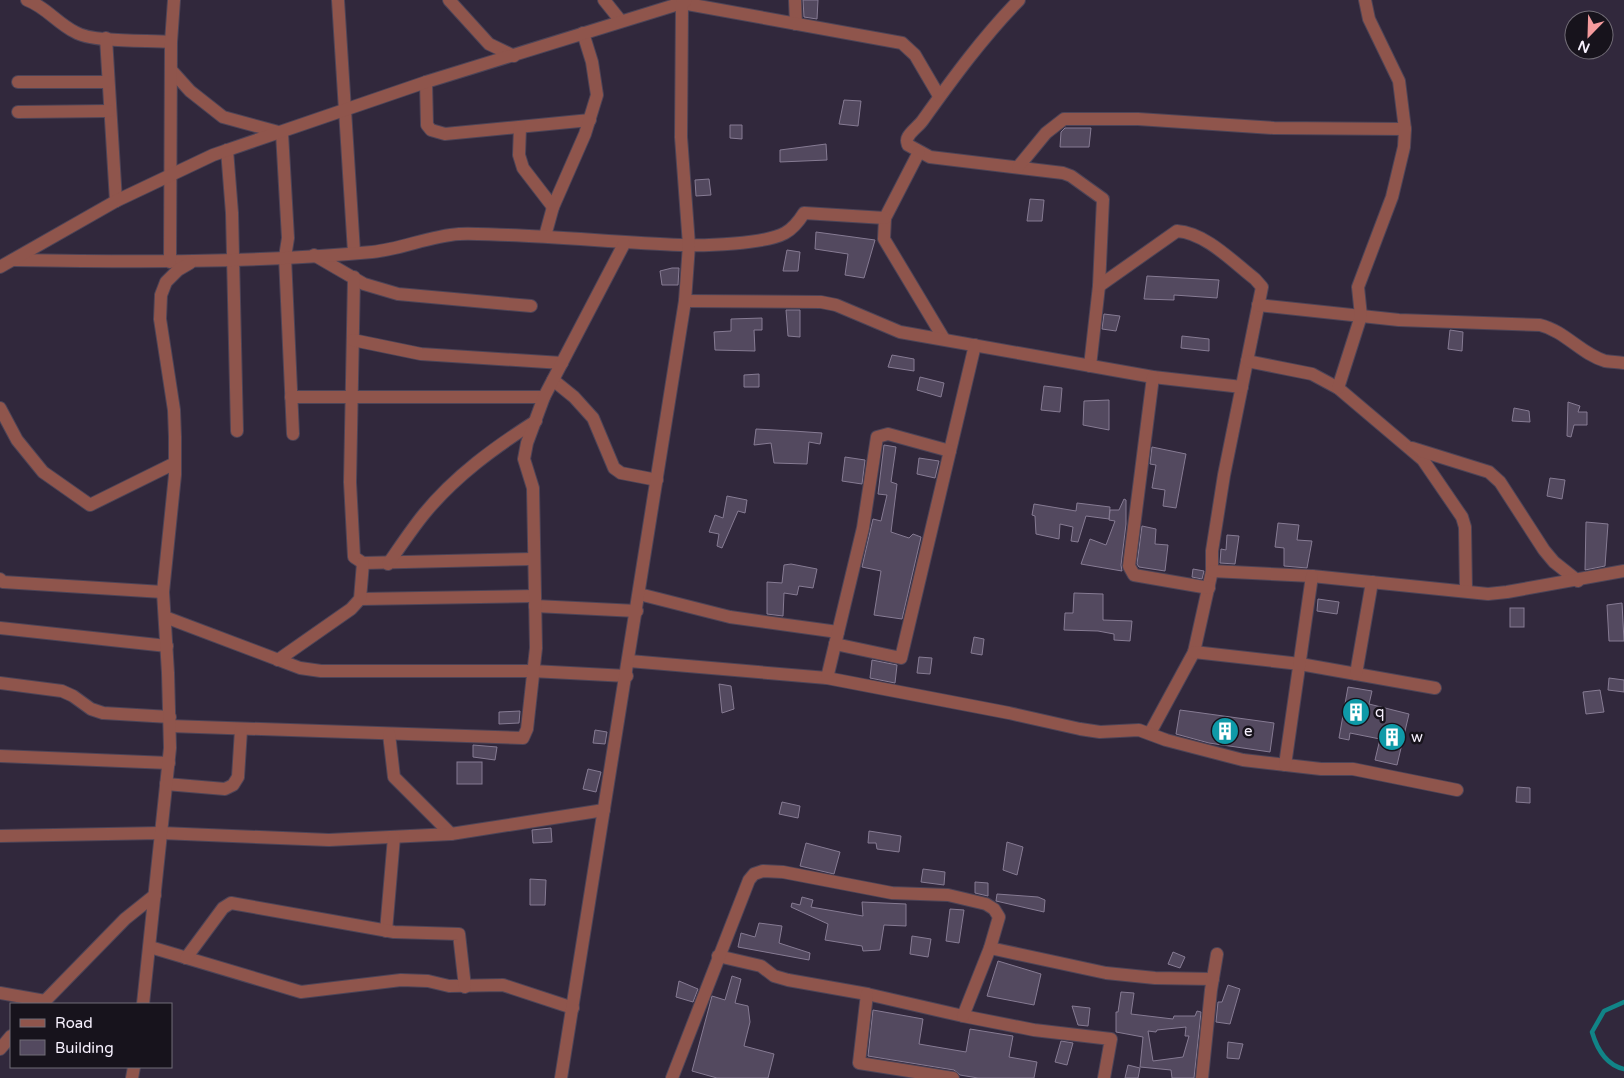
<svg xmlns="http://www.w3.org/2000/svg" width="1624" height="1078" font-family="'Varela Round',sans-serif">
	<style>
		.lines { fill: none; stroke-linecap: round; stroke-linejoin: round }
		.stream { stroke: #118487; stroke-width: 4.5 }
		.building { fill: #53495f; stroke: #867b93; fill-rule: evenodd }
		.minor-casing { stroke: #4d4457; stroke-width: 14 }
		.minor { stroke: #8f554c; stroke-width: 12 }
		.labels { text-anchor: middle; stroke-width: 5; stroke-linejoin: round; paint-order: stroke }
		.poi-label { font-size: 15px; fill: #f7f1fe; stroke: #17131c; text-anchor: start }
	</style>
	<rect width="100%" height="100%" fill="#31283c"/>
	<g class="lines">
		<path class="stream" d="M1624 1002 1604 1011 1592 1032C1597 1049 1606 1065 1624 1069"/>
	</g>
	<g class="building">
		<path d="M803 0H818L817 19 804 17Z"/>
		<path d="M844 100 861 101 858 126 839 124Z"/>
		<path d="M730 125H742V139L730 138Z"/>
		<path d="M1065 128H1091L1089 147H1060L1061 132Z"/>
		<path d="M826 144 827 160 780 162V150Z"/>
		<path d="M709 179 711 195 696 196 695 180Z"/>
		<path d="M1030 199 1044 200 1042 221H1027Z"/>
		<path d="M816 232 875 240 864 278 845 275 848 254 815 249Z"/>
		<path d="M787 250 800 252 798 271H783Z"/>
		<path d="M672 268H679L678 285H662L660 271Z"/>
		<path d="M1147 276 1219 280 1217 298 1174 295V300L1144 299Z"/>
		<path d="M786 310H800V337L788 336Z"/>
		<path d="M1104 314 1120 316 1116 331 1102 329Z"/>
		<path d="M762 318V330H754L755 351 715 350 714 332 731 331V319Z"/>
		<path d="M1450 330 1463 332 1462 351 1448 349Z"/>
		<path d="M1182 336 1209 339V351L1181 348Z"/>
		<path d="M892 355 914 359V371L888 367Z"/>
		<path d="M759 374V387H744V375Z"/>
		<path d="M920 377 944 383 941 397 917 390Z"/>
		<path d="M1044 386 1062 388 1060 412 1041 410Z"/>
		<path d="M1109 400V430L1083 425 1084 401Z"/>
		<path d="M1568 402 1580 406 1578 412H1587V425H1574L1571 437 1567 436Z"/>
		<path d="M1514 408 1529 411 1530 422 1512 421Z"/>
		<path d="M756 429 793 431 822 433 820 444 809 442 807 464 774 463 771 443 754 445Z"/>
		<path d="M884 445 896 447 891 482 897 484 891 532 909 538 913 534 921 537 902 619 874 615 881 571 862 567 873 519 881 521 887 495 878 494Z"/>
		<path d="M1152 447 1186 454 1176 508 1163 506 1165 490 1152 488 1156 465 1150 464Z"/>
		<path d="M845 457 865 460 862 484 842 481Z"/>
		<path d="M919 458 939 461 935 478 917 474Z"/>
		<path d="M1550 478 1565 480 1562 499 1547 496Z"/>
		<path d="M727 496 747 500 745 513 738 511 722 548 717 546 719 534 709 532 715 515 723 518Z"/>
		<path d="M1124 499 1126 500V524L1121 565 1122 571 1081 564 1090 539 1106 545 1115 521 1109 520 1110 510H1119Z"/>
		<path d="M1077 503 1110 507 1109 519 1086 516 1078 542 1071 541 1073 527 1060 524 1059 539 1036 534 1035 516 1032 515 1034 504 1076 511Z"/>
		<path d="M1586 522 1608 524 1605 566 1585 570Z"/>
		<path d="M1278 523 1299 525 1297 540 1312 541 1307 568 1284 566V548L1275 547Z"/>
		<path d="M1142 526 1156 529 1155 544 1168 545 1165 571 1139 567 1137 564Z"/>
		<path d="M1227 535 1239 536 1235 564 1220 563 1221 549 1226 550Z"/>
		<path d="M791 564 817 569 813 588 799 586 797 595 784 593 783 616 767 614V582L782 583 784 565Z"/>
		<path d="M1193 569 1204 571 1202 579 1192 577Z"/>
		<path d="M1074 593 1103 594V620L1132 621 1130 641 1114 640V634L1098 631 1064 630 1065 613H1073Z"/>
		<path d="M1318 599 1339 602 1337 614 1317 611Z"/>
		<path d="M1622 603 1624 641H1609L1607 605Z"/>
		<rect x="1510" y="608" width="14" height="19"/>
		<path d="M974 637 984 639 982 655 971 653Z"/>
		<path d="M919 657 932 658 930 674 917 673Z"/>
		<path d="M872 660 897 665 895 683 870 678Z"/>
		<path d="M1609 678 1624 680V692L1608 690Z"/>
		<path d="M719 684 731 686 734 709 722 713Z"/>
		<path d="M1348 687 1372 691 1369 704 1409 714 1397 765 1375 760 1380 739 1350 733 1349 740 1339 738Z"/>
		<path d="M1600 690 1604 712 1586 714 1583 692Z"/>
		<path d="M1180 710 1274 723 1270 752 1209 743 1176 734Z"/>
		<path d="M520 711 519 723 499 724V712Z"/>
		<path d="M595 730 607 732 605 744 593 743Z"/>
		<path d="M473 745 497 747 495 760 473 757Z"/>
		<rect x="457" y="762" width="25" height="22"/>
		<path d="M588 769 601 772 596 792 583 789Z"/>
		<path d="M1517 787 1530 788V803L1516 802Z"/>
		<path d="M782 802 800 806 798 818 779 814Z"/>
		<path d="M551 828 552 842 533 843 532 830Z"/>
		<path d="M869 831 901 836 899 852 877 849 876 843H868Z"/>
		<path d="M1007 842 1023 847 1017 875 1003 870Z"/>
		<path d="M806 843 840 852 834 874 800 866Z"/>
		<path d="M923 869 945 872 944 885 921 882Z"/>
		<path d="M530 879 546 880 545 905H530Z"/>
		<path d="M975 882 988 883V896L975 893Z"/>
		<path d="M997 894 1038 897 1045 900 1044 912 996 901Z"/>
		<path d="M802 897 813 900 811 907 863 916 862 902 906 904V926L884 925 880 950 863 951 862 946 825 940 828 924 791 907 792 903 800 905Z"/>
		<path d="M950 909 964 910 959 943 946 941Z"/>
		<path d="M759 923 782 926 779 943 810 953 809 960 738 947 741 933 755 937Z"/>
		<path d="M912 936 931 939 928 957 910 954Z"/>
		<path d="M1173 952 1185 957 1180 968 1168 964Z"/>
		<path d="M998 961 1041 974 1034 1005 987 996Z"/>
		<path d="M732 976 741 979 735 1003 748 1006 750 1022 744 1046 774 1054 768 1078H717L692 1071 712 996 725 1000Z"/>
		<path d="M679 981 698 989 693 1002 676 997Z"/>
		<path d="M1228 985 1240 989 1230 1024 1216 1022 1218 1002H1222Z"/>
		<path d="M1121 992 1134 993 1131 1014 1173 1019 1174 1016H1195L1197 1011 1201 1012 1194 1078H1172L1171 1070 1140 1067 1143 1037 1116 1032V1012H1118ZM1186 1027 1185 1036H1189L1183 1057 1153 1061 1148 1031 1156 1032 1157 1030Z"/>
		<path d="M1072 1006 1090 1008 1088 1026 1078 1025Z"/>
		<path d="M873 1010 923 1019 919 1044 966 1052 970 1029 1013 1036 1009 1057 1037 1062 1034 1078H978L960 1075 954 1070 868 1056Z"/>
		<path d="M1061 1041 1073 1043 1067 1065 1055 1062Z"/>
		<path d="M1228 1042 1243 1044 1239 1059 1227 1058Z"/>
		<path d="M1128 1065 1140 1068 1138 1078H1125Z"/>
	</g>
	<g class="lines">
		<g class="minor-casing">
			<g id="minor">
				<path d="M27 0C46 7 57 23 75 32 93 43 149 40 171 42"/>
				<path d="M338 0 354 252"/>
				<path d="M449 0 489 44 514 56"/>
				<path d="M604 0 620 20"/>
				<path d="M795 0 796 24"/>
				<path d="M1019 0C983 37 953 78 923 120 919 126 911 131 908 137 906 140 907 142 908 145L930 157 1063 173 1071 176 1103 199 1099 286 1090 366"/>
				<path d="M682 3 902 43 915 55 939 96"/>
				<path d="M106 38 116 201"/>
				<path d="M172 71 190 91 223 117 282 133 288 238 285 257 293 434"/>
				<path d="M18 82H108"/>
				<path d="M426 82 427 125 431 130 445 134 590 120"/>
				<path d="M18 112 109 111"/>
				<path d="M520 127 519 155 523 168 553 207"/>
				<path d="M227 150 232 213 237 431"/>
				<path d="M919 152 885 218 884 239 944 339"/>
				<path d="M1018 167 1046 133 1064 119H1138L1274 128 1405 129"/>
				<path d="M545 236 553 207 585 134 597 95 592 62 583 33"/>
				<path d="M314 255 364 284 398 294 531 306"/>
				<path d="M13 260C133 262 253 263 372 252 402 249 429 236 459 234 475 233 492 235 508 235 566 237 623 243 681 245 704 246 765 244 785 233 794 228 799 221 804 213L885 218"/>
				<path d="M170 262 171 42 174 0"/>
				<path d="M0 267 116 201 213 155 426 82 685 2"/>
				<path d="M354 277 350 482 354 557 363 563 533 559"/>
				<path d="M1099 286 1177 231C1206 233 1233 262 1255 279L1262 287 1224 475 1212 551V571L1194 652 1150 733"/>
				<path d="M685 301 821 302 836 305 900 332 1153 377 1242 387"/>
				<path d="M1258 305 1399 320 1540 325C1565 331 1581 354 1605 361 1611 362 1618 362 1624 363"/>
				<path d="M353 340 421 354 562 363"/>
				<path d="M1247 361 1312 374 1338 388 1423 460 1462 517 1465 527 1466 591"/>
				<path d="M1153 377 1129 566 1134 575 1209 588"/>
				<path d="M553 380 574 397 593 418 614 468 621 473 657 480"/>
				<path d="M1338 388 1361 316 1358 287 1392 197 1404 147 1405 129 1399 81 1369 19 1365 0"/>
				<path d="M291 397H544"/>
				<path d="M0 408 17 440 43 472 90 505 175 463"/>
				<path d="M1412 448 1489 472 1500 482 1544 550 1554 562 1578 581"/>
				<path d="M388 564C400 547 411 530 424 514 455 476 495 447 536 421"/>
				<path d="M1212 571 1312 576 1488 594 1507 592 1624 571"/>
				<path d="M0 579 3 582 163 592"/>
				<path d="M639 594 730 617 838 632"/>
				<path d="M360 599 535 596"/>
				<path d="M535 606 637 611"/>
				<path d="M165 617 300 668 321 671H532L627 676"/>
				<path d="M0 628 167 646"/>
				<path d="M835 644 901 658 975 345"/>
				<path d="M1194 652 1300 664 1435 688"/>
				<path d="M278 660 351 609 360 599 363 563"/>
				<path d="M629 661 827 678 1009 713 1080 729 1100 732 1139 730 1166 740 1243 760 1321 769H1353L1457 790"/>
				<path d="M1356 674 1372 582"/>
				<path d="M827 678 863 528 877 437 888 434 950 451"/>
				<path d="M0 683 62 691 73 696 91 709 103 713 170 717"/>
				<path d="M170 726 523 738 527 729 536 648 533 488 524 459 527 443 544 397 624 244"/>
				<path d="M389 734 394 777 451 834"/>
				<path d="M0 756 169 763"/>
				<path d="M1285 765 1312 576"/>
				<path d="M166 784 225 789 233 785 238 777 241 730"/>
				<path d="M0 836 161 833 329 840 451 834 604 810"/>
				<path d="M386 931 394 837"/>
				<path d="M150 947 301 992 401 980 428 981 449 986 503 985 573 1008"/>
				<path d="M990 948 1106 973 1155 978 1213 979"/>
				<path d="M718 956 761 966 774 976 788 980 867 994 963 1016 1034 1030 1111 1039 1104 1078"/>
				<path d="M186 958 223 908 231 903 394 932 459 934 465 987"/>
				<path d="M0 993 45 1001"/>
				<path d="M867 994 859 1063 953 1078"/>
				<path d="M42 1004 125 919 155 895"/>
				<path d="M143 1004 170 748 168 673 163 592 175 475V437L174 410 160 319 161 295 166 282 178 270 190 263"/>
				<path d="M0 1049 11 1036"/>
				<path d="M132 1078 134 1067"/>
				<path d="M561 1078 685 301 689 245 681 137 682 3 686 0"/>
				<path d="M672 1078 749 880 754 874 763 871 783 872 892 893 948 895 986 904 994 909 999 917 990 948 963 1016"/>
				<path d="M1202 1078 1211 990 1217 954"/>
			</g>
		</g>
		<use href="#minor" class="minor"/>
	</g>
	<defs>
		<g id="building-disc" transform="scale(1.4375)"><circle r="9.5" fill="#0f9aa8" stroke="#17131c"/><path d="M-4-6H4V6H1V3H-1V6H-4ZM-2.5-4.3h1.7v1.8h-1.7ZM.8-4.3h1.7v1.8H.8ZM-2.5-1h1.7V.8h-1.7ZM.8-1h1.7V.8H.8Z" fill="#fff"/></g>
	</defs>
	<g fill-rule="evenodd">
		<use href="#building-disc" x="1356" y="712"/>
		<use href="#building-disc" x="1225" y="731"/>
		<use href="#building-disc" x="1392" y="737"/>
	</g>
	<g class="labels">
		<g class="poi-label">
			<text x="1375" y="717">q</text>
			<text x="1244" y="736">e</text>
			<text x="1411" y="742">w</text>
		</g>
	</g>
	<rect x="10" y="1003" width="162" height="65" fill="#17131c" stroke="#716c76"/>
	<rect x="20" y="1019" width="25" height="8" fill="#8f554c" stroke="#716c76"/>
	<text x="55" y="1028" font-size="15" fill="#f7f1fe">Road</text>
	<rect x="20" y="1040" width="25" height="15" fill="#53495f" stroke="#716c76"/>
	<text x="55" y="1053" font-size="15" fill="#f7f1fe">Building</text>
	<g transform="translate(1589 35) rotate(203)"><circle r="24" fill="#17131c" stroke="#716c76"/>
	<path d="M0-4L9 19L0 12L-9 19Z" fill="#f59b9d"/>
	<text y="-8" font-size="14" font-weight="bold" text-anchor="middle" fill="#f7f1fe">N</text>
	</g>
</svg>
